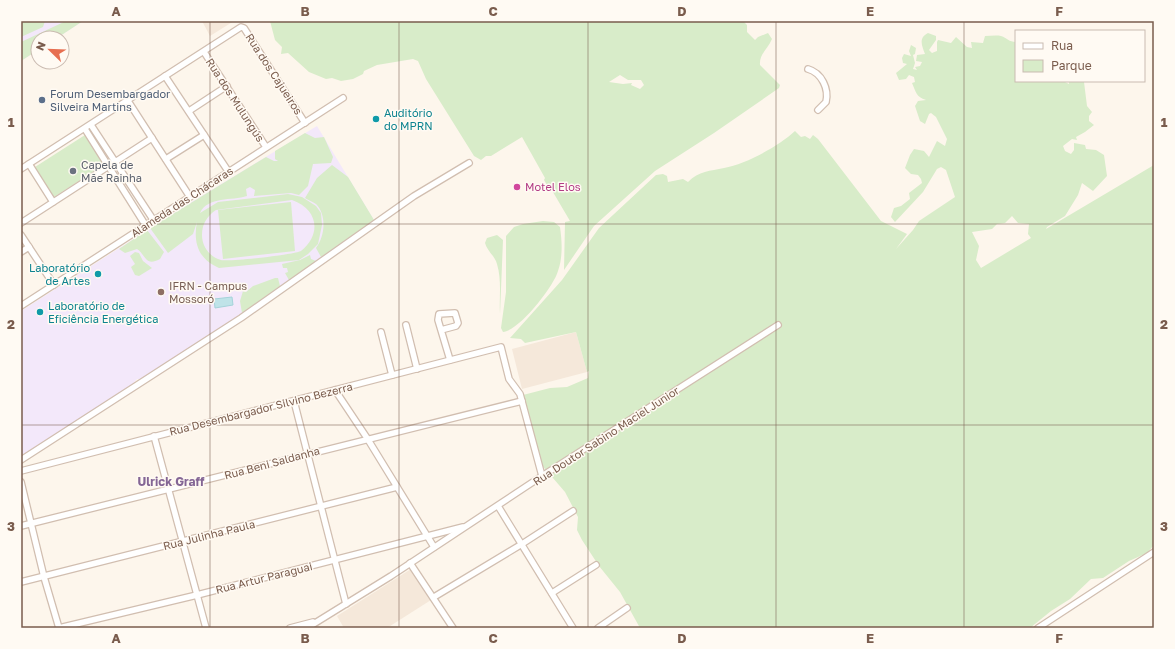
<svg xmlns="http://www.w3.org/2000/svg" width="1175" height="649" font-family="'Golos Text',sans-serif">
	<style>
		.residential { fill: #f5e8da }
		.education { fill: #f3e8fa }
		.green { fill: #d8ecc9; fill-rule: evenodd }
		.water { fill: #bfe3e8; stroke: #a5d3da }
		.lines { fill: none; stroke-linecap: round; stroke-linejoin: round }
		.minor-casing { stroke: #d1beb0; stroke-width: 8 }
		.minor { stroke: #fff; stroke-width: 5.5 }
		.grid { fill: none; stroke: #7a5c4d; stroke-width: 1; stroke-opacity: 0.55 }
		.service-dot { fill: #5c6f8a; stroke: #fffaf3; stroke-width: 1.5 }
		.culture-dot { fill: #0f9aa8; stroke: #fffaf3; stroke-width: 1.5 }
		.worship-dot { fill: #6b7280; stroke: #fffaf3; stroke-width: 1.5 }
		.hotel-dot { fill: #d1479c; stroke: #fffaf3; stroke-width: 1.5 }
		.education-dot { fill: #8d6e63; stroke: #fffaf3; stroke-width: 1.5 }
		.labels { text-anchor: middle; stroke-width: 3; stroke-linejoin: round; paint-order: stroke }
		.street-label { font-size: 11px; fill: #7a5c4d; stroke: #fffaf3 }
		.service-label { font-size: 11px; fill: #4e5e75; stroke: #fffaf3; text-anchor: start }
		.culture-label { font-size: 11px; fill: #0d838f; stroke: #fffaf3; text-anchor: start }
		.worship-label { font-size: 11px; fill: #5b616d; stroke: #fffaf3; text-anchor: start }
		.hotel-label { font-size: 11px; fill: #b23c85; stroke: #fffaf3; text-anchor: start }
		.education-label { font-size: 11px; fill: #785e54; stroke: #fffaf3; text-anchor: start }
		.neighbourhood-label { font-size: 12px; font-weight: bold; fill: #846695; stroke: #fffaf3 }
		.neatline { fill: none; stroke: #7a5c4d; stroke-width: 1.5 }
		.grid-label { font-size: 13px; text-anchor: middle; font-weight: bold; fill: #7a5c4d }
	</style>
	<rect width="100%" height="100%" fill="#fdf6ec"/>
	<g class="residential">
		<path d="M202 21H234L210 36Z"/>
		<path d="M576 332 587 372 522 389 512 349Z"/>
		<path d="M411 569 431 600 387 628H344L337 616Z"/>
	</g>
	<g class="education">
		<path d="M21 21H83L57 38H38V50L21 61Z"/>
		<path d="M317 126 374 220 229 322 143 379H137L129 388 24 454H21V311L188 204Z"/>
	</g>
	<g class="green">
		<path d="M21 21H45L43 27 21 37Z"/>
		<path d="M66 21H83L57 38H38V50L21 61V42Z"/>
		<path d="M270 21H743L747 25V32L755 40 758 37 768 33 772 39C768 49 759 54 760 65L780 85 779 88 714 133 655 171 594 226 564 270 565 222 570 221 550 187H548L544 180 545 178 522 137 491 156H486L481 160 474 156 426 79 418 61 413 59 377 65 364 71 363 74 353 79 341 81 332 78 326 79 309 72 288 53 281 54 282 47 275 40ZM620 75 628 80H641L644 85 640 89 631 85 632 83 623 84 609 82Z"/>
		<path d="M928 33 936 36V40L929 50 932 53 937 51V42L938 40 951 43 956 37 967 47 972 48 971 42 983 43 985 36C990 36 996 35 1001 36 1007 38 1009 42 1016 42V81H1063L1069 84V81H1086L1084 82 1087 106 1092 112 1089 116V121L1094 125 1085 132 1076 137 1077 140 1072 139 1063 146 1065 151 1071 154 1074 150V143L1085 145 1086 149 1096 150 1104 155 1107 176 1093 191 1082 183 1078 195 1065 216 1047 227 1046 229 1154 165V545L1147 553 1129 561 1103 578 1091 579 1070 599 1051 611 1030 628H640L620 592 599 566 582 540 577 530 578 517 565 492 540 463 523 395 550 388 567 387 588 378 589 371 587 372 576 332 525 343 521 339 510 338 562 280 599 228 656 175 663 174 667 176 668 182 683 179 688 182C699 171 710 171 724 168 746 164 779 146 795 131L801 137 805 136 810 139 813 135 818 139 881 221 907 234 896 249 913 230 919 221 955 197 946 170 941 167 937 169 923 192 895 222 891 217 894 208 901 206 910 199 909 193 922 183 921 179 918 175 911 174 905 168 910 155 914 149 924 151 929 157 937 141 945 146 947 139 936 117 931 113 929 114 925 124 920 121 915 106 918 101 926 100C916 97 916 92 912 83L915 82 914 77 909 75 906 79 899 80 896 73 907 64 903 63 902 58 904 54 911 56 909 51 911 45 916 48 915 54 913 55 915 63 913 69 917 70 915 67 920 66 922 62 916 61 917 55 925 54C922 46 918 38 928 33ZM1012 216 1018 223 1029 224 1028 234 1031 238 981 268 976 260 979 246 972 232 992 229 997 224 1005 223Z"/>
		<path d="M305 133 315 138 324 137 333 157 331 163 313 164 308 186 299 195 291 193 254 196 255 190 250 187 246 189 247 196C232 201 208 196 200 213L218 202 288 194 302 197 316 206 321 213 322 225 318 244 308 254 299 260 219 268C198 259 193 242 197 222L193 234 168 253 150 228 266 157 274 161H278L275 159V151ZM292 200C318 209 322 234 301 251 292 255 229 262 221 260 210 257 202 247 202 235 202 224 207 216 216 210Z"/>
		<path d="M85 135 104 165 54 197 35 167Z"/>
		<path d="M332 165 348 177 374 220 321 257 316 248C325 236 327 215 316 204 313 202 308 200 305 198L317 178Z"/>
		<path d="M291 202 295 251 223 259 218 210Z"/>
		<path d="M543 221 554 222 560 227C562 241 563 257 558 271 554 286 519 331 503 332L501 328 506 292V236L514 227 523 224Z"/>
		<path d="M147 230 164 252 160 259C145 267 146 255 137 249L125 253 119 249Z"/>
		<path d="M497 235 503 240 500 314C499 297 502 281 497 264 495 256 487 251 485 243L487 238Z"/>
		<path d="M135 252 139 253 143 261 152 268 139 276 135 275 131 267 135 264 130 256Z"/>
		<path d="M310 255 311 259 316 261 289 280 285 273 288 272 287 268H283L282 264 300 260Z"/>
		<path d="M275 278H278L280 286 242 313 240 301 243 291 246 292 253 286Z"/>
	</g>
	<path class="water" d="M232 297 233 305 215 308 214 299Z"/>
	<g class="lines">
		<g class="minor-casing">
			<g id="minor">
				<path d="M204 52 266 147"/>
				<path d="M808 69C822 73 829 89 826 102L818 110"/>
				<path d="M165 76 228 171"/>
				<path d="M128 101 190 197"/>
				<path d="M189 111 227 86"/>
				<path d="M91 125 154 221"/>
				<path d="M85 129 146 226"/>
				<path d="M166 159 204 135"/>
				<path d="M29 164 53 202"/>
				<path d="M21 169 241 27 244 28 305 123"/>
				<path d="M21 223 152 138"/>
				<path d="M21 235 54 285"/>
				<path d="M21 252 29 247"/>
				<path d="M21 306 343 98"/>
				<path d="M406 325 417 369"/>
				<path d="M441 330 456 326 458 323 455 313 439 314 438 320 450 360"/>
				<path d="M381 332 392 375"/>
				<path d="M335 390 367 438 434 547"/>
				<path d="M294 401 346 604"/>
				<path d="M154 436 206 628"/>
				<path d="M21 460 241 318 414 196 469 163"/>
				<path d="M21 471 501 347 509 379 520 394 542 476"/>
				<path d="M21 482 44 577 59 628"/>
				<path d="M498 506 573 628"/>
				<path d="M21 526 522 401"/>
				<path d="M410 563 453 628"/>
				<path d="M21 582 397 487"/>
				<path d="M552 593 596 565"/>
				<path d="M434 597 522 544 573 511"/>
				<path d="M59 628 197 595 463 527"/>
				<path d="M290 628 313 622"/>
				<path d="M307 628 391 576 542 476 778 325"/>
				<path d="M598 628 627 608"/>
				<path d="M1038 628 1154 552"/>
			</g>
		</g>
		<use href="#minor" class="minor"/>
	</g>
	<path class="grid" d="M210 21V628M399 21V628M588 21V628M776 21V628M964 21V628M21 224H1154M21 425H1154"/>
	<circle class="service-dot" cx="42" cy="100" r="4"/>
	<g class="culture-dot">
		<circle cx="376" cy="119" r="4"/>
		<circle cx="98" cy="274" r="4"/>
		<circle cx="40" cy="312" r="4"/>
	</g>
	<circle class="worship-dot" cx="73" cy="171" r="4"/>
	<circle class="hotel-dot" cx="517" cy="187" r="4"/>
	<circle class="education-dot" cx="161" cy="292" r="4"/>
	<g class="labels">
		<g class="street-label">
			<text transform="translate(274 74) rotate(57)" y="4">Rua dos Cajueiros</text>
			<text transform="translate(235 100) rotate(57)" y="4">Rua dos Mulungús</text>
			<text transform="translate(182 202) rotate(-33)" y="4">Alameda das Chácaras</text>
			<text transform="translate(261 409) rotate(-14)" y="4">Rua Desembargador Silvino Bezerra</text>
			<text transform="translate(606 436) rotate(-33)" y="4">Rua Doutor Sabino Maciel Junior</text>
			<text transform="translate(272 463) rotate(-15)" y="4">Rua Beni Saldanha</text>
			<text transform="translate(209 535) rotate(-14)" y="4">Rua Julinha Paula</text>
			<text transform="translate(264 578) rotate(-14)" y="4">Rua Artur Paraguai</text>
		</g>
		<g class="service-label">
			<text x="50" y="98">Forum Desembargador<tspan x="50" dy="13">Silveira Martins</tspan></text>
		</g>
		<g class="culture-label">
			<text x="384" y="117">Auditório<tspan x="384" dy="13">do MPRN</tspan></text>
			<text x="90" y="272" text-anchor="end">Laboratório<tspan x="90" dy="13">de Artes</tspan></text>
			<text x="48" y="310">Laboratório de<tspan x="48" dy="13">Eficiência Energética</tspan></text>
		</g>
		<g class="worship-label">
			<text x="81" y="169">Capela de<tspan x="81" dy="13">Mãe Rainha</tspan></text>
		</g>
		<g class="hotel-label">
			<text x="525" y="191">Motel Elos</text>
		</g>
		<g class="education-label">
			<text x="169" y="290">IFRN - Campus<tspan x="169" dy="13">Mossoró</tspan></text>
		</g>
		<g class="neighbourhood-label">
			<text x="171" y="486">Ulrick Graff</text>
		</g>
	</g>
	<rect width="1175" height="649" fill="none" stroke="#fffaf3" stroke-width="44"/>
	<rect x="1015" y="30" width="130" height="52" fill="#fffaf3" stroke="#cabbb1"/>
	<rect x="1023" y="43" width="20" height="6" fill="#ffffff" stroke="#cabbb1"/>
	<text x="1051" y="50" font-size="12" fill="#7a5c4d">Rua</text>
	<rect x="1023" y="60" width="20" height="12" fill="#d8ecc9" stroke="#cabbb1"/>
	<text x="1051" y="70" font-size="12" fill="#7a5c4d">Parque</text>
	<g transform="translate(50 50) rotate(293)"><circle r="19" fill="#fffaf3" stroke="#cabbb1"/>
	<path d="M0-3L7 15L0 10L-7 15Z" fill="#e76f51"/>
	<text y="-6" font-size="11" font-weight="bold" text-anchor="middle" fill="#7a5c4d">N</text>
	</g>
	<rect x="22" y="22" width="1131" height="605" class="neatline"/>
	<g class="grid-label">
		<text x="116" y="16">A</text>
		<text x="305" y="16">B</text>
		<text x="493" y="16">C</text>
		<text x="682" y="16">D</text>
		<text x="870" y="16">E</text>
		<text x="1059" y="16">F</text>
		<text x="11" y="127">1</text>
		<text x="1164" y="127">1</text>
		<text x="11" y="329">2</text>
		<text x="1164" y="329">2</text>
		<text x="11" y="531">3</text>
		<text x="1164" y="531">3</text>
		<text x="116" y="643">A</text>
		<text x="305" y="643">B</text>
		<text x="493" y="643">C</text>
		<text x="682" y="643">D</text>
		<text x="870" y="643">E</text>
		<text x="1059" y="643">F</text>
	</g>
</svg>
